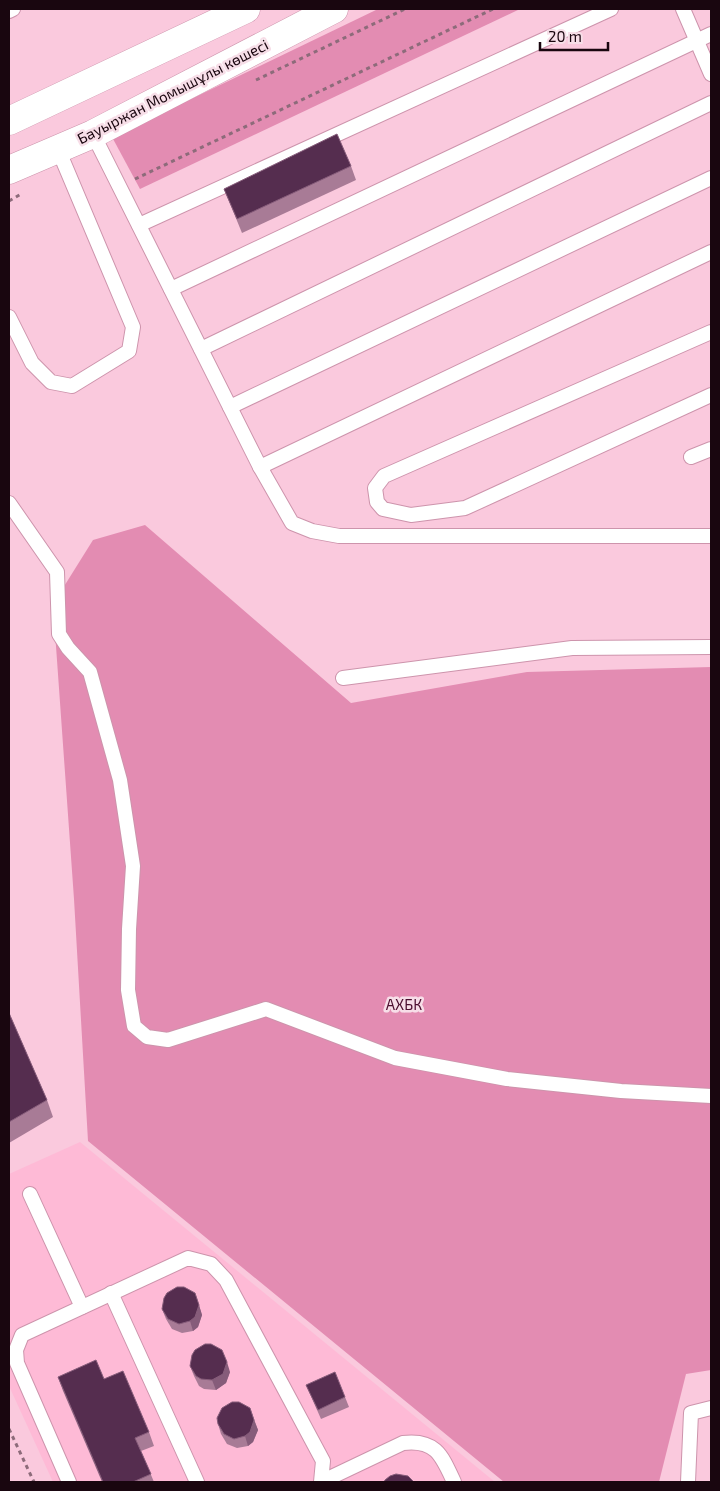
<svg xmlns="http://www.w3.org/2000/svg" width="720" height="1491" font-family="'Exo 2',sans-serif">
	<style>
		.built { fill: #febad6 }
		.green { fill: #e38cb2 }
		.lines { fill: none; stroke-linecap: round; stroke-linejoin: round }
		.service-casing { stroke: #cd94ac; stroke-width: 16 }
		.primary-casing { stroke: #cd94ac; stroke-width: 29 }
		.path { stroke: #8d6b7a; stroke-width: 3; stroke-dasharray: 4 4; stroke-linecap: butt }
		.service { stroke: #fff; stroke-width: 14 }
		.primary { stroke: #fff; stroke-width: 28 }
		.wall { fill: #a87b96 }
		.shaded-wall { fill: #865c7a }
		.building { fill: #552d4f; stroke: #865c7a }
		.labels { text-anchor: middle; stroke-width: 5; stroke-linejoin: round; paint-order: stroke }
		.street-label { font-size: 15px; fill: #19060f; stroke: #f7dee8 }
		.park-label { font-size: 15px; fill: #4c0e2f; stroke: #f7dee8 }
	</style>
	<rect width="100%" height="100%" fill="#fac9dd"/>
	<path class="built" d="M80 1142 495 1482H53L9 1386V1174Z"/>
	<g class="green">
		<path d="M378 9H520L140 189 112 137Z"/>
		<path d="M145 525 351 703 527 672 711 667V1370L686 1374 659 1482H504L88 1141 74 899 53 604 93 540Z"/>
	</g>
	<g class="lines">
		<g class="service-casing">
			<g id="service">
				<path d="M683 9 711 74"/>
				<path d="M9 11 13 9"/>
				<path d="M93 134 260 467 292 523 312 531 339 536H711"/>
				<path d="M139 225 611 9"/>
				<path d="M171 289 711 34"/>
				<path d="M9 317 32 363 51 382 72 386 129 351 133 327 58 149"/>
				<path d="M711 332 384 476 375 488 377 502 383 509 411 515 465 508 711 395"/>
				<path d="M201 349 711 103"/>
				<path d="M230 407 711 178"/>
				<path d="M691 457 711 449"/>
				<path d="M260 467 711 252"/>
				<path d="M9 503 57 572 59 634 68 648 90 672 120 780 133 866 129 929 128 990 134 1026 147 1037 168 1040 266 1009 395 1058 507 1079 621 1091 711 1096"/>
				<path d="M343 678 572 648 711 647"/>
				<path d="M30 1194 82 1307"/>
				<path d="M111 1293 197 1482"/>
				<path d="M69 1482 17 1363 16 1350 22 1335 188 1258 211 1264 226 1280 323 1461 321 1482 403 1443C436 1439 442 1456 454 1482"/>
				<path d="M688 1482 691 1413 711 1408"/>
			</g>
		</g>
		<g class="primary-casing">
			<g id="primary">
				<path d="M9 121 246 9"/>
				<path d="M9 170 93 134 334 9"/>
			</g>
		</g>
		<g class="path">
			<path d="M256 80 405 9"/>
			<path d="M135 179 493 9"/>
			<path d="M9 201 21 194"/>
			<path d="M9 1429 34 1482"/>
		</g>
		<use href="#service" class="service"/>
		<use href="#primary" class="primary"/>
	</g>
	<g class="wall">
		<path d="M351 166 356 180 242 233 224 189Z"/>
		<path d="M9 1013 47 1100 53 1117 9 1143Z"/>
		<path d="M195 1293 202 1315 198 1327 193 1331 182 1333 172 1329 166 1319 162 1309Z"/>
		<path d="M190 1366 230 1372 226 1383 216 1390 204 1389 199 1386 194 1376Z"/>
		<path d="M58 1377 104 1379 149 1432 154 1446 141 1451 154 1482H102L63 1391Z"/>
		<path d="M306 1385 345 1397 349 1407 321 1419Z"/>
		<path d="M250 1408 258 1430 253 1442 248 1446 237 1448 227 1444 221 1434 218 1424Z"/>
	</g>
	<g class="shaded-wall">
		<path d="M199 1305 202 1315 198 1327 193 1331 190 1321Z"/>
		<path d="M227 1362 230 1372 226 1383 216 1390 212 1380Z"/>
		<path d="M254 1420 258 1430 253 1442 248 1446 245 1436Z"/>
	</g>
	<g class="building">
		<path d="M337 134 351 166 237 219 224 189Z"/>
		<path d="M9 1013 47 1100 9 1122Z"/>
		<path d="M177 1287H184L195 1293 199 1305 195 1317 190 1321 179 1324 168 1319 162 1309 164 1298 167 1293Z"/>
		<path d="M205 1344H211L222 1350 227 1362 223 1374 212 1380 201 1379 196 1376 190 1366 192 1355 195 1350Z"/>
		<path d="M96 1360 104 1379 123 1371 149 1432 135 1438 151 1474 133 1482H103L58 1377Z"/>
		<path d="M335 1372 345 1397 318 1410 306 1385Z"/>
		<path d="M232 1402H239L250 1408 254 1420 250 1432 245 1436 234 1439 224 1434 218 1424 217 1418 222 1408Z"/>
		<path d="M396 1474 408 1476 414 1482H384L385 1480 390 1476Z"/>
	</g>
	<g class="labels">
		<g class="street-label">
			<text transform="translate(173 92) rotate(-27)" y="5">Бауыржан Момышұлы көшесі</text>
		</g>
		<g class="park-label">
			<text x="404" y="1010">АХБК</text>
		</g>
	</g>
	<rect width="720" height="1491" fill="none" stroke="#19060f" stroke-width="20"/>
	<path d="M540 42v8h68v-8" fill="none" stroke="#19060f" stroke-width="2.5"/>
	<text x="548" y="42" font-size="15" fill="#19060f" stroke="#f7dee8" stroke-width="4" paint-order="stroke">20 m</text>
</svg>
